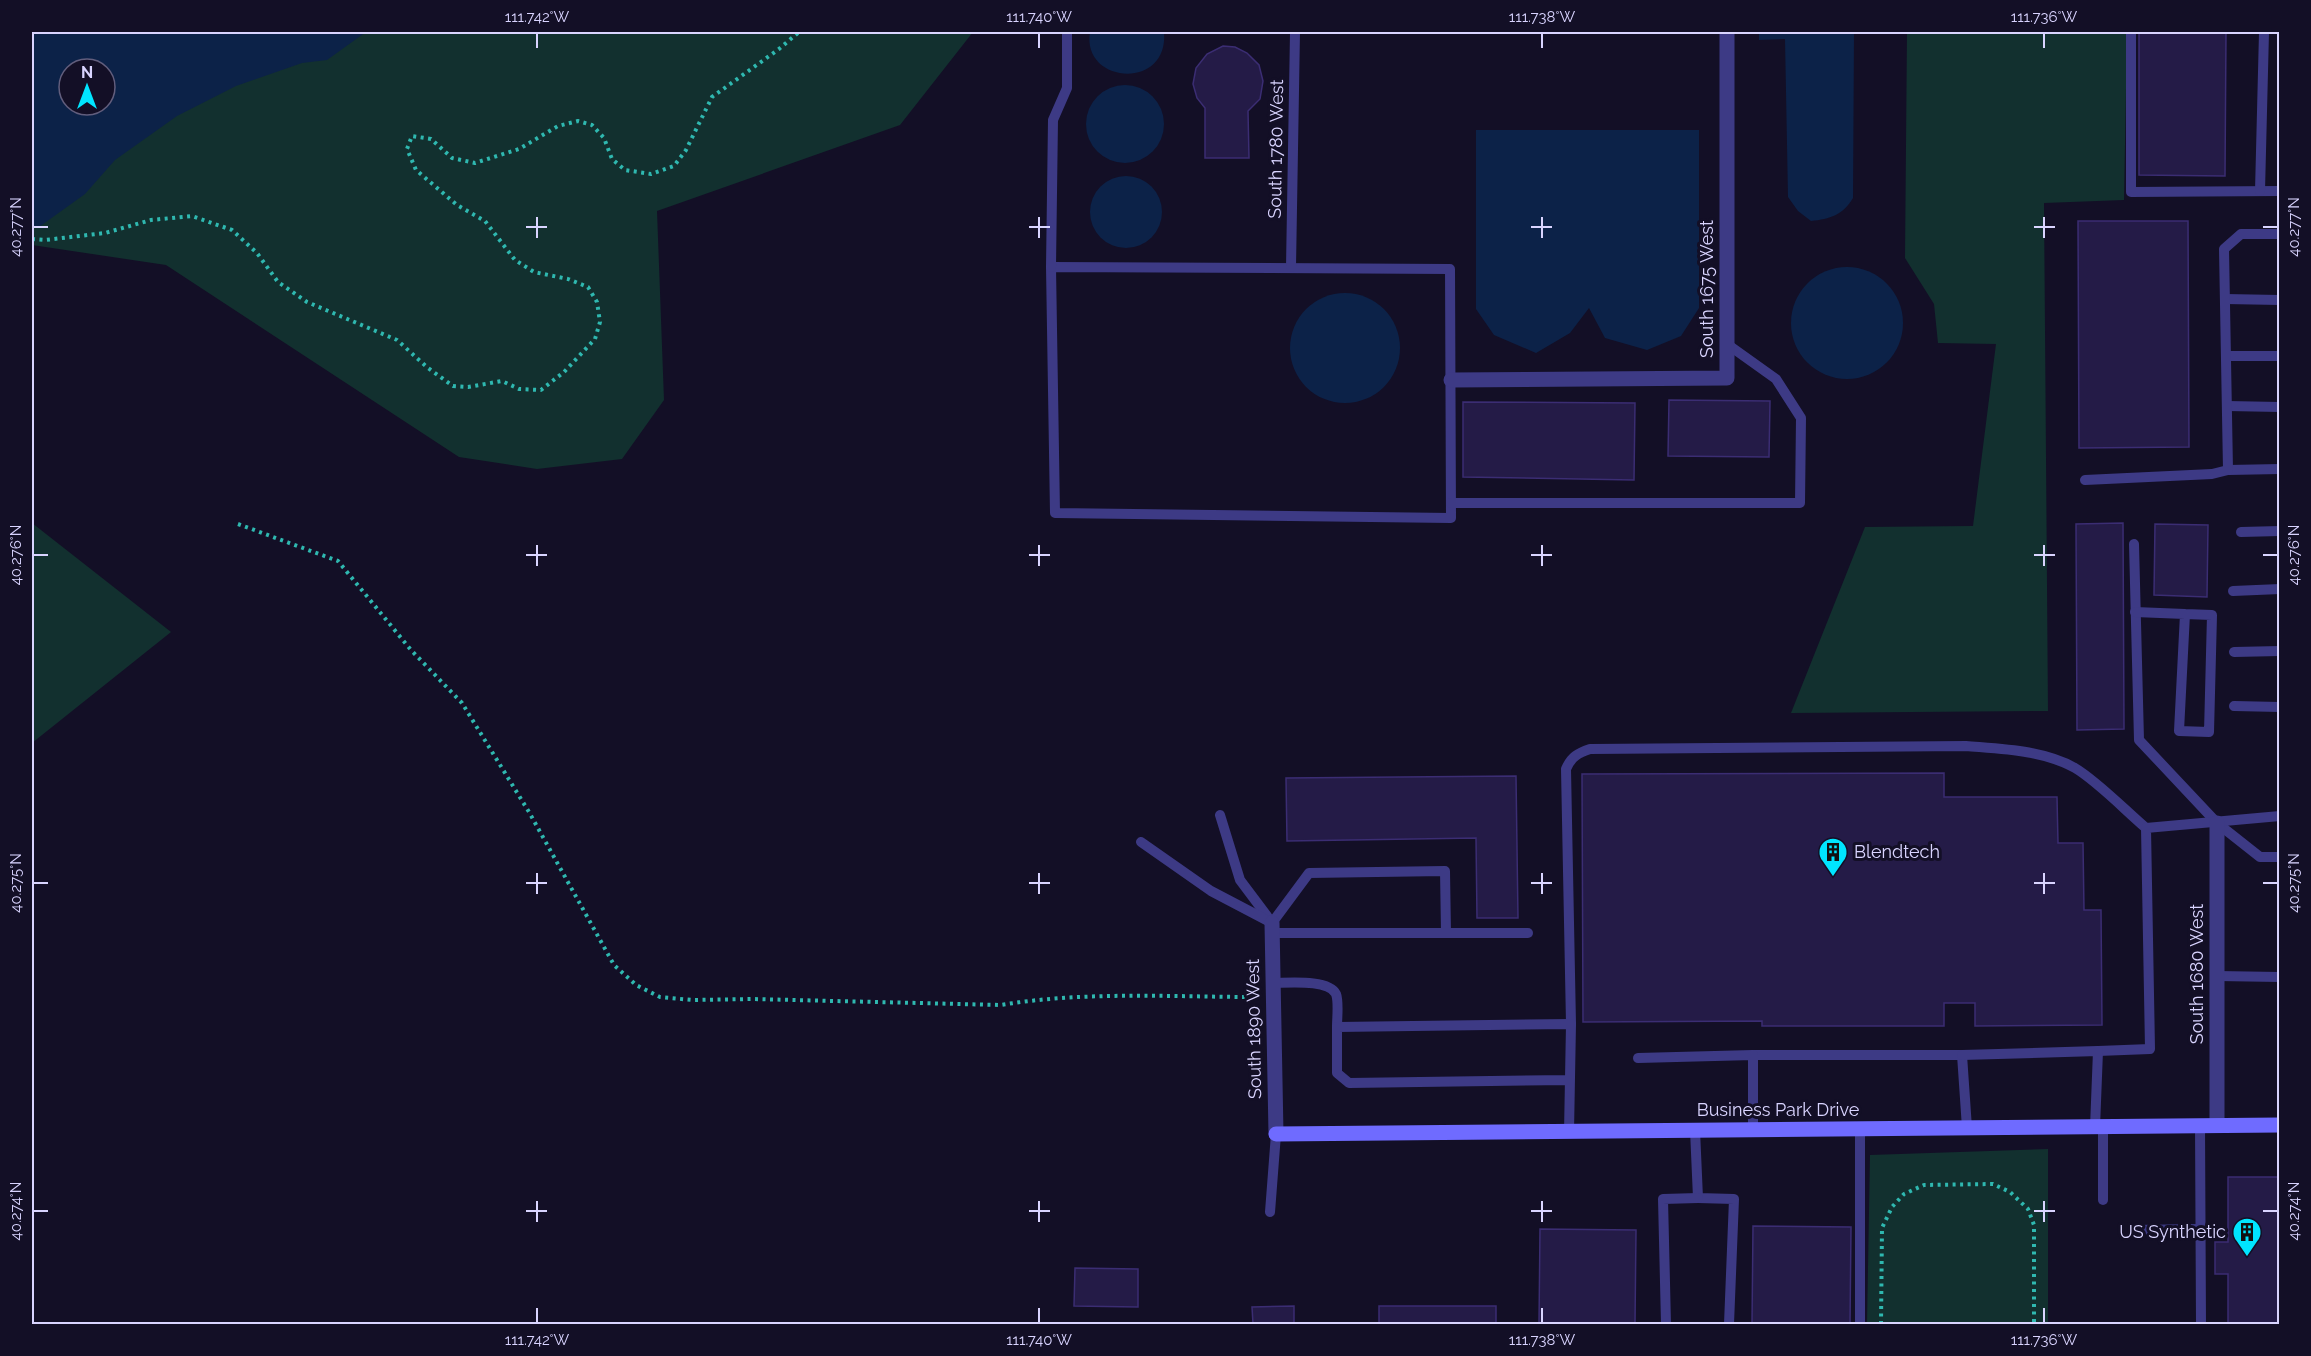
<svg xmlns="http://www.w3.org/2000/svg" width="2311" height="1356" font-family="Raleway,sans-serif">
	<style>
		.green { fill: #12302f; fill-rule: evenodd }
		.water { fill: #0c2248; fill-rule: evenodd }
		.building { fill: #241b47; stroke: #3b2d73; stroke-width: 1.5 }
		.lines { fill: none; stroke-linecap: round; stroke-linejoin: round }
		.path { stroke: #2fb8b0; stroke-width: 4; stroke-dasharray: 3 4.5; stroke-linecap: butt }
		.lane { stroke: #3d3a85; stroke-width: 10 }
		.street { stroke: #3d3a85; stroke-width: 15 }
		.secondary { stroke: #6f6bff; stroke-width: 15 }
		.ticks { fill: none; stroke: #d9d4ff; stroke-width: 2 }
		.labels { text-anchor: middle; stroke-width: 6; stroke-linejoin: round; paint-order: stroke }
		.street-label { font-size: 18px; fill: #d9d4ff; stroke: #130f26 }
		.poi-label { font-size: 18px; fill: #d9d4ff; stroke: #130f26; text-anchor: start }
		.neatline { fill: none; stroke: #d9d4ff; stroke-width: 2 }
		.ticks-label { font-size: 15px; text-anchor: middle; fill: #d9d4ff }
	</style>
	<rect width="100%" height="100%" fill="#130f26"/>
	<g class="green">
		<path d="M32 32H973L900 125 657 211 664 400 622 459 537 469 459 457 166 265 32 245ZM69 69H105V105H69Z"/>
		<path d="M1907 32H2127L2124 200 2044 203 2048 711 1791 713 1865 527 1973 526 1996 344 1938 343 1934 304 1905 258Z"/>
		<path d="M32 523 171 632 32 743Z"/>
		<path d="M2048 1149V1324H1867L1870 1155Z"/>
	</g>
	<g class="water">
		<path d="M32 32H366L327 60 302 63 236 86 177 116 115 160 85 194 39 227H32ZM69 69H105V105H69Z"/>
		<path d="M1090 32H1164C1169 91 1081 84 1090 32Z"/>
		<path d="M1759 32H1854L1853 198C1843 215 1830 219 1811 221L1798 211 1788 197 1785 39 1759 40Z"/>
		<circle cx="1125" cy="124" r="39"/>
		<path d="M1476 130H1699V308L1681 336 1647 350 1605 338 1589 308 1570 333 1536 353 1494 335 1476 309Z"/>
		<circle cx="1126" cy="212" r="36"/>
		<circle cx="1847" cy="323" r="56"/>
		<circle cx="1345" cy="348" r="55"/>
	</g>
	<g class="building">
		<path d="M2139 32H2226L2225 176 2139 175Z"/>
		<path d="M1223 46 1235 47 1247 53 1259 65 1263 81 1260 99 1248 111 1249 158H1205V108L1197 98 1193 84 1196 68 1207 54Z"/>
		<path d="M2078 221H2188L2189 447 2079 448Z"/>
		<path d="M1669 400 1770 401 1769 457 1668 456Z"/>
		<path d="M1463 402 1635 403 1634 480 1463 477Z"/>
		<path d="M2123 523 2124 729 2077 730 2076 524Z"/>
		<path d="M2155 524 2208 525 2207 597 2154 595Z"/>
		<path d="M1944 773V797H2057L2058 843H2083L2084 910H2101L2102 1025 1975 1026V1003H1944V1026H1762V1021L1583 1022 1582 774Z"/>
		<path d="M1516 776 1518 918H1477L1476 838 1287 841 1286 778Z"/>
		<path d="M2228 1177H2280V1324H2228V1274H2215V1242H2228Z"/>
		<path d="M1753 1226 1851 1227 1850 1324H1752Z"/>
		<path d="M1540 1229 1636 1230 1635 1324H1539Z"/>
		<path d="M1075 1268 1138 1269V1307L1074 1306Z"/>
		<path d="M1294 1306V1324H1253L1252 1307Z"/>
		<rect x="1379" y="1306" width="117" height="18"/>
	</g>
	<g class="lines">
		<g class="path">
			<path d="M32 239 45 240 105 233 151 220 192 216 232 230 257 253 278 282 307 302 397 340 428 368 453 386 468 387 502 381 519 389 541 390 564 372 595 339 600 322 597 302 588 287 568 279 534 272 515 260 485 221 457 205 416 170 407 149 412 136 431 139 452 158 475 163 519 149 558 126 578 121 592 125 604 138 612 159 625 170 651 174 674 166 686 150 712 97 779 49 799 32"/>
			<path d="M238 524 338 561 411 650 462 703 529 812 614 965 636 985 660 997 692 1000 752 999 1001 1005C1085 991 1172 997 1257 997"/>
			<path d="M1881 1324 1882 1228 1892 1207 1904 1194 1924 1185 1993 1184 2010 1192 2028 1209 2034 1225V1324"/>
		</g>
		<g class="lane">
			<path d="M2131 32V192L2280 191"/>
			<path d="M2260 191 2264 32"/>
			<path d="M1051 267 1450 269 1451 518 1055 513Z"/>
			<path d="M1051 267 1053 120 1067 88V32"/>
			<path d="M1291 267 1295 32"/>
			<path d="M2225 299 2280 300"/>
			<path d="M2226 356H2280"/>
			<path d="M2227 406 2280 407"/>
			<path d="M2228 470 2280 469"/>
			<path d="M2085 480 2212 474 2228 470 2224 249 2241 234H2280"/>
			<path d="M1451 503H1800L1801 418 1776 379 1727 344"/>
			<path d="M2241 532 2280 531"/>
			<path d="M2134 544 2139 740 2217 823 2260 857H2280"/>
			<path d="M2233 591 2280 589"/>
			<path d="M2135 612 2185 614 2179 731 2209 732 2212 615 2185 614"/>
			<path d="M2234 652 2280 651"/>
			<path d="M2234 706 2280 707"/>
			<path d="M1220 815 1240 880 1270 920"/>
			<path d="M1141 842 1211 891 1272 923"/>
			<path d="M1272 923 1309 873 1445 871 1446 933"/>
			<path d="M1272 933H1528"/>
			<path d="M2217 976 2280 977"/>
			<path d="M1273 983C1288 983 1329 979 1336 994 1339 1002 1337 1017 1337 1027"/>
			<path d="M1571 1024 1566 769C1571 757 1578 753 1590 749L1966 746C2001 749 2043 750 2075 768 2097 781 2126 811 2146 828"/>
			<path d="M2098 1051 2150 1049 2146 828 2280 816"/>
			<path d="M1753 1055H1962L1967 1128"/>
			<path d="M1962 1055 2098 1051 2095 1127"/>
			<path d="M1638 1058 1753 1055V1130"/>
			<path d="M2200 1126 2201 1324"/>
			<path d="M2103 1127V1200"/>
			<path d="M1695 1130 1698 1198 1734 1199 1729 1324"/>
			<path d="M1569 1132 1571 1024 1337 1027V1073L1349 1083 1570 1080"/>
			<path d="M1270 1212 1276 1134"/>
			<path d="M2133 1230 2201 1229"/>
			<path d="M1666 1324 1663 1199 1698 1198"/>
			<path d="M1860 1324V1129"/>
		</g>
		<g class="street">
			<path d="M1451 380 1727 378V32"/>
			<path d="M1272 923 1276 1134"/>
			<path d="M2217 1125V823"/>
		</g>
		<path class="secondary" d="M1276 1134 2280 1125"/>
	</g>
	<path class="ticks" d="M537 33V48M1039 33V48M1542 33V48M2044 33V48M537 217V238M1039 217V238M1542 217V238M2044 217V238M33 227H48M526 227H547M1029 227H1050M1531 227H1552M2034 227H2055M2263 227H2278M537 545V566M1039 545V566M1542 545V566M2044 545V566M33 555H48M526 555H547M1029 555H1050M1531 555H1552M2034 555H2055M2263 555H2278M537 873V894M1039 873V894M1542 873V894M2044 873V894M33 883H48M526 883H547M1029 883H1050M1531 883H1552M2034 883H2055M2263 883H2278M537 1201V1222M1039 1201V1222M1542 1201V1222M2044 1201V1222M33 1211H48M526 1211H547M1029 1211H1050M1531 1211H1552M2034 1211H2055M2263 1211H2278M537 1308V1323M1039 1308V1323M1542 1308V1323M2044 1308V1323"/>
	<defs>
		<g id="building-pin" transform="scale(1.5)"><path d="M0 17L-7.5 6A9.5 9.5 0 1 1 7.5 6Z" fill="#00e5ff" stroke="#130f26"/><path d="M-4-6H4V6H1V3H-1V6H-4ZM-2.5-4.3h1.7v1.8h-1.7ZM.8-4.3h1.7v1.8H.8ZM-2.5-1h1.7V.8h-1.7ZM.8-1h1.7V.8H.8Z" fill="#111"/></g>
	</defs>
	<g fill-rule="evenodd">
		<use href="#building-pin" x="1833" y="852"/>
		<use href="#building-pin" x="2247" y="1232"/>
	</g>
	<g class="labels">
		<g class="street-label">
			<text transform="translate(1276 149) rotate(-89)" y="6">South 1780 West</text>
			<text transform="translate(1707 289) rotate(-90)" y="6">South 1675 West</text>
			<text transform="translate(2197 974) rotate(-90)" y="6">South 1680 West</text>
			<text transform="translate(1254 1029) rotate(-91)" y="6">South 1890 West</text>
			<text x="1778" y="1116">Business Park Drive</text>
		</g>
		<g class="poi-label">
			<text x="1854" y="858">Blendtech</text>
			<text x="2226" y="1238" text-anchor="end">US Synthetic</text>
		</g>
	</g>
	<rect width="2311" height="1356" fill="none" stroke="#130f26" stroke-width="66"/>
	<g transform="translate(87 87)"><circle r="28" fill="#130f26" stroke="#625e7d" stroke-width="1.5"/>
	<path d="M0-4.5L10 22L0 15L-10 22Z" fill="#00e5ff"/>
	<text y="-9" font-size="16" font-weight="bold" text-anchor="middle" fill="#d9d4ff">N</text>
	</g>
	<rect x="33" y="33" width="2245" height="1290" class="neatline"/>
	<g class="ticks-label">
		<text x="537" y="22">111.742°W</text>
		<text x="1039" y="22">111.740°W</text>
		<text x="1542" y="22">111.738°W</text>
		<text x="2044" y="22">111.736°W</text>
		<text transform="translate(16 227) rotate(-90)" y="5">40.277°N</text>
		<text transform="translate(2294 227) rotate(-90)" y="5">40.277°N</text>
		<text transform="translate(16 555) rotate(-90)" y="5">40.276°N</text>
		<text transform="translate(2294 555) rotate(-90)" y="5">40.276°N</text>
		<text transform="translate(16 883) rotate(-90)" y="5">40.275°N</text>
		<text transform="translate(2294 883) rotate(-90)" y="5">40.275°N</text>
		<text transform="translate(16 1211) rotate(-90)" y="5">40.274°N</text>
		<text transform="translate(2294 1211) rotate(-90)" y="5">40.274°N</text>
		<text x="537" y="1345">111.742°W</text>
		<text x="1039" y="1345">111.740°W</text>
		<text x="1542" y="1345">111.738°W</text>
		<text x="2044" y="1345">111.736°W</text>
	</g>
</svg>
